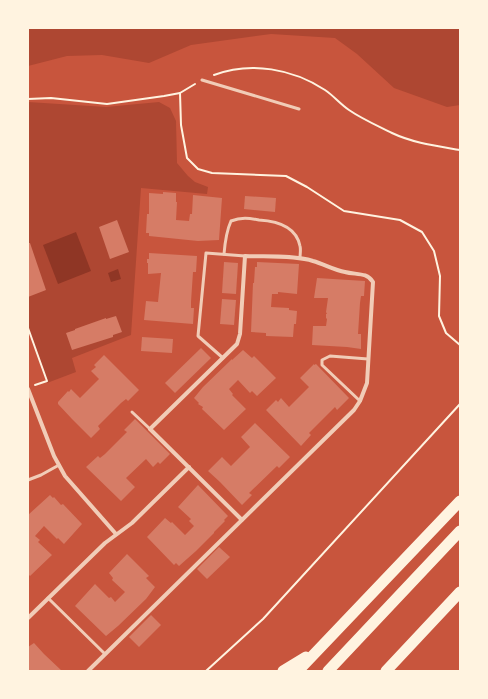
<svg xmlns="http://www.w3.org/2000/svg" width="488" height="699" font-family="'PT Sans Narrow',sans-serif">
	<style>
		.green { fill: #ae4732 }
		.water { fill: #8f3625 }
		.building { fill: #d67c66 }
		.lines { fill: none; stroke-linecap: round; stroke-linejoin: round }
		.path { stroke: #fff3e0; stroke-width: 2 }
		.service { stroke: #f1ccb7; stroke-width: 3 }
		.minor { stroke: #f1ccb7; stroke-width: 4 }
		.motorway { stroke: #fff3e0; stroke-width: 11 }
	</style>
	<rect width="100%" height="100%" fill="#c8553d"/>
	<g class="green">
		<path d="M28 28H460V105L447 107 394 88 357 54 335 38 271 34 191 45 149 63 102 55 67 56 28 66Z"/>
		<path d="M28 102 106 107 159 102 170 108 176 121 177 163 188 176 195 182 208 187 207 194 141 188 131 335 72 358 76 372 47 383 28 331Z"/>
	</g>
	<g class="water">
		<path d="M76 232 91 271 58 284 43 245Z"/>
		<path d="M118 269 121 279 111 282 108 273Z"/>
	</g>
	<g class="building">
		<path d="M163 192 176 193V202H177L176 220 189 221 190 214H192L193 195 222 198 219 240 198 241 149 236V233H146L147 214H149V193L163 194Z"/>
		<path d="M245 196 276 198 275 212 244 209Z"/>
		<path d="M117 220 129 252 110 259 99 227Z"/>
		<path d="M28 243H30L46 290 28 297Z"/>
		<path d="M149 253 197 256 196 272H193L191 302V308H194L193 324 144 320 146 301 158 302 161 273 148 274V263H147V259H149Z"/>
		<path d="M224 262 238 263 236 294 222 293Z"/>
		<path d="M257 262 299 264 297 294 278 292V294H272L271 307 289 308V310L297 311 296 324H294L293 337 266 336V333L251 332 253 283H254L255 267H257Z"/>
		<path d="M317 278 365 281 364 296H361L360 303 358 334H361V349L347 347 312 345 313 326H326L327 319 326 318V314H327L326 312 328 298H314Z"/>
		<path d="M222 299 236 300 234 325 220 324Z"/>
		<path d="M116 316 122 332 113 335V337L72 350 66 333 75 330V329L106 318V319Z"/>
		<path d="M142 337 173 339 172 353 141 351Z"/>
		<path d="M201 348 211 358 175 393 165 383Z"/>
		<path d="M243 350 252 358 254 356 276 378 257 396 252 391 250 393 238 380 229 389 233 394 232 395 246 409 224 430 202 409 203 407 198 404 199 403 194 398 203 387 232 359V360Z"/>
		<path d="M104 355 139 390 128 401 126 399 121 403 98 426 100 429 91 438 72 419 58 404V402L68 391 69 392 71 389 80 398 99 379 91 371 96 367 94 365Z"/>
		<path d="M314 364V365L316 364 349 398 337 410 335 407 309 433 311 435 301 446 266 410 276 400 278 402 281 398 289 407 309 387 300 378Z"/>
		<path d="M135 419 170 454 160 464 158 462 153 467 146 459 126 478 135 487 121 501 86 467 98 456 100 458 105 454 127 432 124 430Z"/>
		<path d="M255 423 290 457 279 468 277 466 249 493 252 495 242 505 220 482 208 471 222 457 231 466 250 447 241 437Z"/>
		<path d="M198 485 228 516 224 520 225 521 214 532V533L196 551 179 566 176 563 174 565 147 537 165 518 171 523 172 522 185 535 194 526 189 521 191 519 178 507Z"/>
		<path d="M50 495 53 498 54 497 61 505 63 504 82 524 64 544 58 538 57 539 44 526 35 536 40 540 38 542 52 555 30 576 28 574V515Z"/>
		<path d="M219 547 230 557 207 579 197 569Z"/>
		<path d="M127 554 149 576 146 578 155 587 146 599 118 626 106 636 75 606 95 584 109 598 111 597 115 602 125 592 112 580 113 578 109 573Z"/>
		<path d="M151 615 161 625 139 647 129 637Z"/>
		<path d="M34 643 44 654 62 671H28V647Z"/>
	</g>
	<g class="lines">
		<g class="path">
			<path d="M214 75C251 61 293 69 325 90 334 96 340 104 349 110 362 119 378 126 392 133 413 143 437 146 460 150"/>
			<path d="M180 93 181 125 187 158 198 169 212 173 286 176 307 187 344 211 400 220 422 232 434 251 440 276 439 316 446 333 460 345"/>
			<path d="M28 99 51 98 107 104 164 96 180 93 195 84"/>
			<path d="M28 328 47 381 35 385"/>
			<path d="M206 671 263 619 460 404"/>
		</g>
		<g class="service">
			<path d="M202 80 299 109"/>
			<path d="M224 254C225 242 226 232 231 221 241 217 249 218 259 220 276 221 296 226 300 246 301 250 300 254 300 258"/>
			<path d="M223 358 198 336 206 253 245 256"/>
			<path d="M360 401 322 365V360L330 356 368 359"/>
			<path d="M132 412 150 429"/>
			<path d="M28 480 41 475 59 465"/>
			<path d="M48 598 105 654"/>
		</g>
		<g class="minor">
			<path d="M28 389 54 456 65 476 116 534"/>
			<path d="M28 618 105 543 132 523 189 467"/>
			<path d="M88 671 354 410 360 401 367 383 373 282C367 272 356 275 345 272 334 270 324 264 313 261 293 255 266 257 245 256L240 334 237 344 150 429 242 520"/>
		</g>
		<g class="motorway">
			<path d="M283 671 306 657"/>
			<path d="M298 671 460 501"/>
			<path d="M328 671 460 531"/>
			<path d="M386 671 460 592"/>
		</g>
	</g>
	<rect width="488" height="699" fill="none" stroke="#fff3e0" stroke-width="58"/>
</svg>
